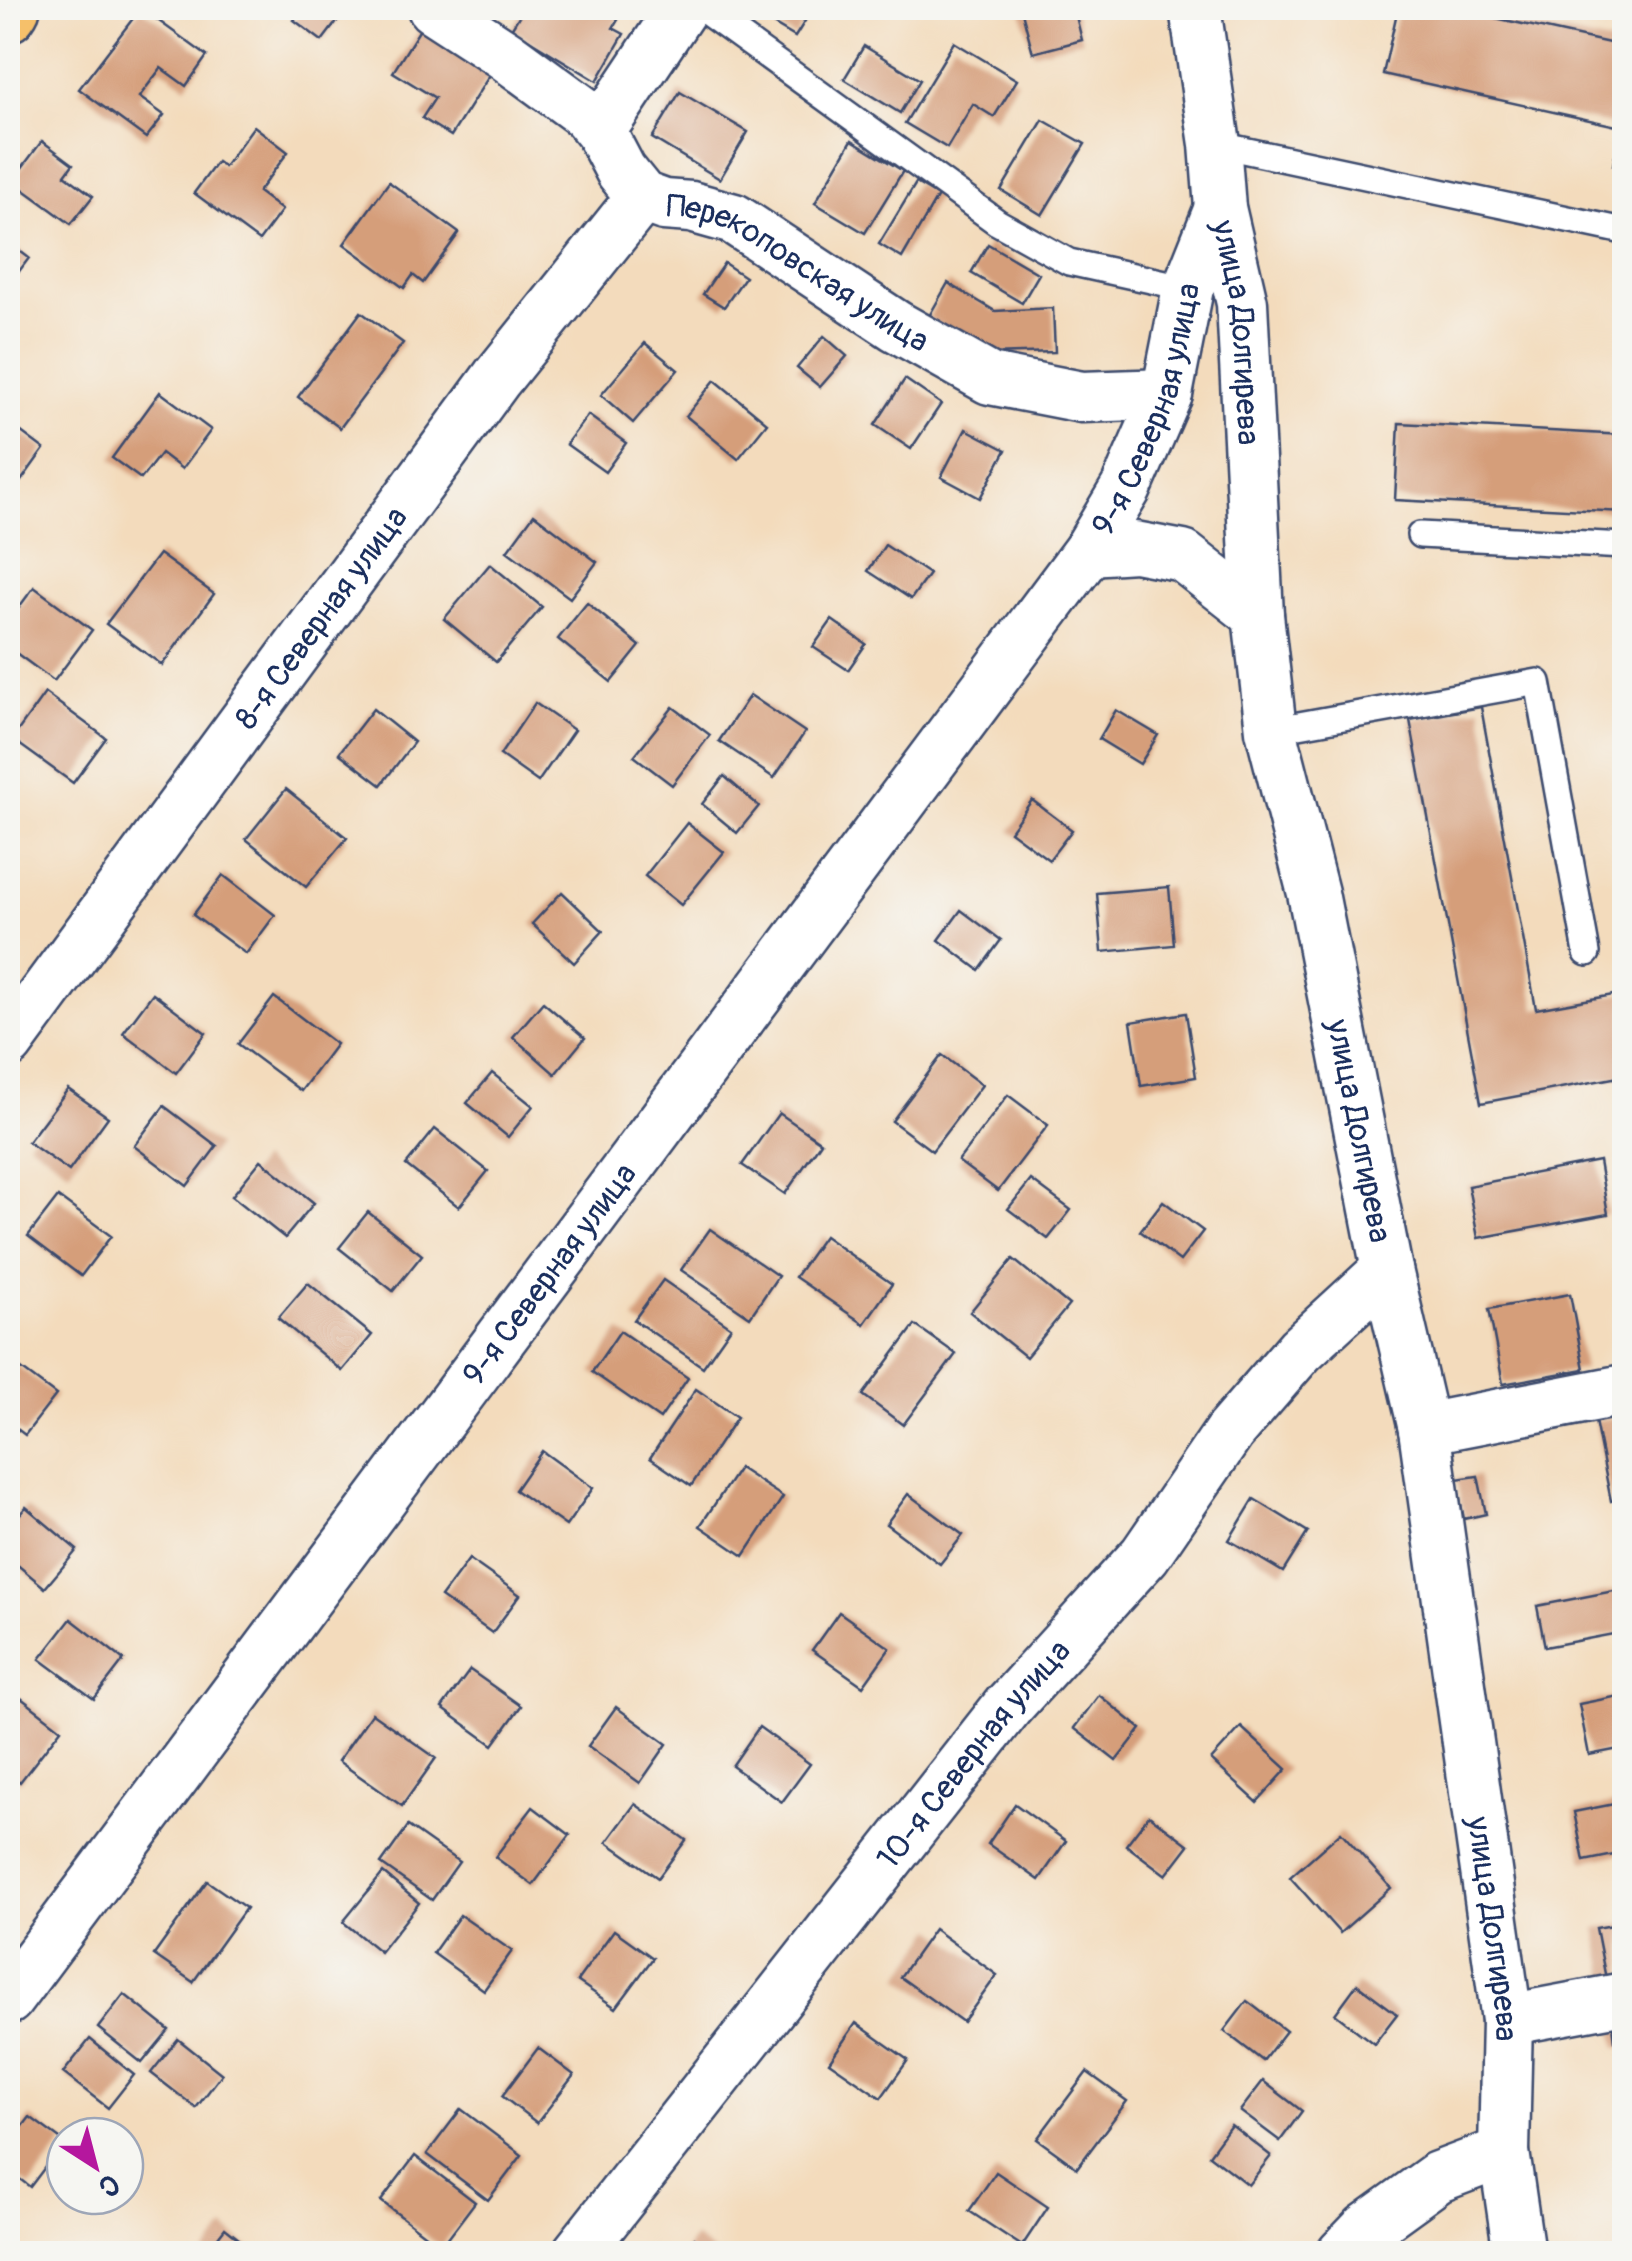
<svg xmlns="http://www.w3.org/2000/svg" width="1632" height="2261" font-family="Pangolin,sans-serif">
	<style>
		.building { fill: #d59e7a }
		.lines { fill: none; stroke-linecap: round; stroke-linejoin: round }
		.service-casing { stroke: #3b496c; stroke-width: 30 }
		.minor-casing { stroke: #3b496c; stroke-width: 55 }
		.primary-casing { stroke: #3b496c; stroke-width: 60 }
		.service { stroke: #fff; stroke-width: 25 }
		.minor { stroke: #fff; stroke-width: 50 }
		.primary { stroke: #f6c06b; stroke-width: 55 }
		.labels { text-anchor: middle; stroke-width: 9; stroke-linejoin: round; paint-order: stroke }
		.street-label { font-size: 32px; fill: #1b2f5e; stroke: #f6f6f2 }
	</style>
	<rect width="100%" height="100%" fill="#f6f6f2"/>
	<filter id="ink" filterUnits="userSpaceOnUse"><feTurbulence type="fractalNoise" baseFrequency=".01" numOctaves="2"/><feDisplacementMap in="SourceGraphic" scale="20" xChannelSelector="R" yChannelSelector="G"/><feConvolveMatrix kernelMatrix="1 2 1 2 8 2 1 2 1" color-interpolation-filters="sRGB"/></filter>
	<filter id="wash" filterUnits="userSpaceOnUse"><feTurbulence type="fractalNoise" baseFrequency=".0048" numOctaves="4" result="noise"/><feDisplacementMap in="SourceGraphic" scale="40" xChannelSelector="R" yChannelSelector="G"/><feGaussianBlur stdDeviation="2.25" result="paint"/><feColorMatrix in="noise" values="0 0 0 0 0 0 0 0 0 0 0 0 0 0 0 0 0 1.4 0 .05"/><feComposite in="paint" operator="in"/></filter>
	<g filter="url(#wash)">
		<rect width="100%" height="100%" fill="#f3dbbc"/>
		<g id="blocks">
			<g class="building">
				<path d="M141 8 207 56 186 86 161 68 139 97 164 115 146 138 79 89Z"/>
				<path d="M304 8H347L322 41 294 20Z"/>
				<path d="M524 8H625L613 28 624 34 597 81 511 29Z"/>
				<path d="M746 8H813L795 37Z"/>
				<path d="M1021 8H1074L1082 40 1033 53Z"/>
				<path d="M1398 8H1450L1623 46 1615 82 1624 84V167L1613 165 1621 127 1383 74Z"/>
				<path d="M422 26 493 70 451 136 422 118 435 98 393 72Z"/>
				<path d="M954 42 1017 80 994 117 973 104 947 148 905 123Z"/>
				<path d="M864 46 920 80 900 113 844 79Z"/>
				<path d="M680 92 748 132 720 179 652 138Z"/>
				<path d="M1043 120 1085 144 1042 215 1001 190Z"/>
				<path d="M254 126 288 152 258 192 282 210 259 241 194 193 217 162 224 167Z"/>
				<path d="M852 140 903 171 865 233 815 203Z"/>
				<path d="M42 141 73 164 65 175 93 196 71 224 12 181Z"/>
				<path d="M389 182 459 233 423 283 413 275 404 288 344 244Z"/>
				<path d="M916 183 938 196 902 258 879 244Z"/>
				<path d="M8 242 29 258 8 286Z"/>
				<path d="M988 244 1039 274 1022 303 971 273Z"/>
				<path d="M724 263 745 277 724 307 703 294Z"/>
				<path d="M948 283 995 311 1053 308 1055 352 989 354 928 318Z"/>
				<path d="M361 312 403 343 340 428 298 397Z"/>
				<path d="M824 336 847 356 820 387 797 368Z"/>
				<path d="M645 343 678 370 633 423 601 395Z"/>
				<path d="M905 379 941 404 911 449 875 425Z"/>
				<path d="M715 380 767 423 738 459 686 416Z"/>
				<path d="M160 392 211 430 182 469 161 453 141 479 112 458Z"/>
				<path d="M588 415 626 443 605 472 566 444Z"/>
				<path d="M8 422 44 449 8 499Z"/>
				<path d="M1399 423 1624 435V512L1395 500Z"/>
				<path d="M966 429 1006 450 980 498 941 477Z"/>
				<path d="M534 514 597 562 570 598 507 551Z"/>
				<path d="M885 545 929 574 911 599 868 571Z"/>
				<path d="M159 554 214 594 162 665 106 624Z"/>
				<path d="M490 564 542 607 496 662 444 619Z"/>
				<path d="M34 587 92 630 54 681 8 647V622Z"/>
				<path d="M587 603 640 646 611 682 558 639Z"/>
				<path d="M832 620 866 644 848 670 813 647Z"/>
				<path d="M45 693 106 738 73 783 12 739Z"/>
				<path d="M750 695 805 732 774 778 719 741Z"/>
				<path d="M535 703 574 730 538 782 500 755Z"/>
				<path d="M673 707 710 735 672 785 634 756Z"/>
				<path d="M1481 707 1536 1009 1624 993V1076L1481 1103 1410 720Z"/>
				<path d="M373 709 414 742 381 785 339 753Z"/>
				<path d="M1116 710 1158 735 1140 764 1099 739Z"/>
				<path d="M724 776 759 806 737 833 702 804Z"/>
				<path d="M286 789 347 838 306 887 246 839Z"/>
				<path d="M1032 800 1072 830 1049 860 1010 831Z"/>
				<path d="M687 823 724 852 681 905 645 876Z"/>
				<path d="M223 875 275 915 246 954 193 915Z"/>
				<path d="M1169 887 1174 945 1102 952 1097 893Z"/>
				<path d="M562 892 603 931 574 963 532 924Z"/>
				<path d="M961 910 1001 940 979 970 939 940Z"/>
				<path d="M153 993 206 1033 176 1073 123 1033Z"/>
				<path d="M274 997 336 1044 301 1091 238 1044Z"/>
				<path d="M543 1002 585 1038 555 1074 513 1037Z"/>
				<path d="M1186 1013 1196 1077 1141 1086 1131 1022Z"/>
				<path d="M942 1055 982 1085 932 1151 892 1121Z"/>
				<path d="M492 1073 533 1106 508 1137 467 1103Z"/>
				<path d="M68 1089 108 1117 69 1171 28 1142Z"/>
				<path d="M1008 1095 1048 1125 998 1191 958 1161Z"/>
				<path d="M164 1106 217 1146 187 1186 134 1146Z"/>
				<path d="M779 1113 821 1142 785 1194 742 1165Z"/>
				<path d="M435 1129 488 1171 459 1207 406 1165Z"/>
				<path d="M261 1160 314 1203 285 1238 232 1196Z"/>
				<path d="M1599 1161 1608 1214 1478 1238 1468 1186Z"/>
				<path d="M1031 1180 1071 1210 1048 1239 1008 1209Z"/>
				<path d="M58 1197 111 1236 81 1276 28 1236Z"/>
				<path d="M1163 1201 1203 1231 1180 1261 1140 1231Z"/>
				<path d="M368 1212 422 1255 393 1291 339 1248Z"/>
				<path d="M710 1229 778 1276 750 1317 681 1270Z"/>
				<path d="M824 1236 892 1284 864 1324 795 1277Z"/>
				<path d="M1013 1259 1069 1305 1026 1357 970 1312Z"/>
				<path d="M663 1280 731 1327 703 1367 634 1320Z"/>
				<path d="M308 1283 372 1335 342 1371 278 1318Z"/>
				<path d="M1570 1294 1584 1369 1503 1384 1489 1309Z"/>
				<path d="M915 1325 956 1354 903 1425 863 1395Z"/>
				<path d="M620 1331 688 1378 660 1419 592 1372Z"/>
				<path d="M8 1359 56 1395 25 1435 8 1422Z"/>
				<path d="M696 1389 737 1417 691 1486 650 1458Z"/>
				<path d="M1624 1415V1498L1611 1501 1595 1421Z"/>
				<path d="M542 1451 593 1488 566 1526 515 1490Z"/>
				<path d="M739 1468 783 1497 744 1556 700 1526Z"/>
				<path d="M1478 1476 1486 1514 1464 1519 1456 1479Z"/>
				<path d="M908 1494 963 1535 940 1564 886 1524Z"/>
				<path d="M1254 1499 1308 1532 1283 1572 1229 1540Z"/>
				<path d="M26 1507 77 1550 45 1588 8 1557V1528Z"/>
				<path d="M469 1559 520 1595 492 1633 441 1597Z"/>
				<path d="M1624 1589V1632L1545 1647 1537 1606Z"/>
				<path d="M839 1612 890 1648 863 1686 812 1650Z"/>
				<path d="M71 1619 124 1660 94 1699 40 1659Z"/>
				<path d="M470 1670 521 1706 493 1745 442 1708Z"/>
				<path d="M1099 1695 1141 1729 1116 1761 1074 1728Z"/>
				<path d="M1624 1695V1748L1589 1755 1579 1704Z"/>
				<path d="M21 1698 61 1729 20 1782 8 1772V1716Z"/>
				<path d="M616 1707 667 1744 640 1783 588 1746Z"/>
				<path d="M372 1713 436 1758 402 1806 338 1761Z"/>
				<path d="M759 1727 810 1764 782 1802 732 1766Z"/>
				<path d="M1241 1727 1287 1769 1257 1802 1211 1760Z"/>
				<path d="M1624 1802V1853L1584 1861 1574 1812Z"/>
				<path d="M635 1804 686 1840 658 1878 607 1842Z"/>
				<path d="M1015 1804 1066 1841 1039 1880 988 1844Z"/>
				<path d="M533 1807 570 1835 533 1885 495 1857Z"/>
				<path d="M1149 1815 1189 1845 1166 1875 1126 1845Z"/>
				<path d="M408 1826 459 1862 432 1900 381 1864Z"/>
				<path d="M1341 1832 1391 1888 1340 1933 1290 1877Z"/>
				<path d="M383 1873 419 1903 380 1952 343 1922Z"/>
				<path d="M207 1881 246 1908 193 1982 154 1955Z"/>
				<path d="M460 1915 512 1951 484 1990 433 1953Z"/>
				<path d="M1624 1923V1975L1606 1979 1596 1928Z"/>
				<path d="M934 1929 997 1975 963 2022 900 1977Z"/>
				<path d="M614 1930 653 1958 616 2008 577 1981Z"/>
				<path d="M1357 1984 1397 2014 1374 2044 1335 2014Z"/>
				<path d="M124 1994 169 2030 142 2063 98 2028Z"/>
				<path d="M1247 2001 1286 2031 1263 2061 1224 2031Z"/>
				<path d="M1624 2017V2047L1616 2048 1612 2019Z"/>
				<path d="M856 2023 908 2060 881 2098 829 2062Z"/>
				<path d="M90 2039 134 2075 108 2108 63 2073Z"/>
				<path d="M178 2039 222 2074 196 2108 151 2073Z"/>
				<path d="M538 2048 574 2075 537 2123 502 2096Z"/>
				<path d="M1087 2072 1127 2101 1077 2168 1037 2139Z"/>
				<path d="M1263 2081 1302 2111 1280 2141 1240 2111Z"/>
				<path d="M461 2109 522 2155 488 2200 427 2154Z"/>
				<path d="M30 2117 64 2142 30 2187 8 2170V2146Z"/>
				<path d="M1231 2125 1271 2156 1248 2185 1209 2155Z"/>
				<path d="M415 2156 475 2202 441 2247 381 2201Z"/>
				<path d="M996 2172 1048 2207 1022 2246 969 2211Z"/>
				<path d="M225 2228 258 2254H205Z"/>
				<path d="M694 2238 716 2254H683Z"/>
			</g>
		</g>
	</g>
	<g filter="url(#ink)">
		<use href="#blocks" fill-opacity="0" stroke="#3b496c" stroke-width="2.5"/>
		<g class="lines">
			<g class="service-casing">
				<g id="service">
					<path d="M701 8 997 222 1069 262 1188 288"/>
					<path d="M1215 144 1624 231"/>
					<path d="M1420 535 1624 546"/>
					<path d="M1271 730 1538 682 1587 953"/>
				</g>
			</g>
			<g class="minor-casing">
				<g id="minor">
					<path id="s1" d="M433 8 504 54 586 114 600 131 621 171 642 197 664 205 691 207 734 219 896 326 990 379 1082 397 1167 394"/>
					<path id="s2" d="M1195 8 1215 144 1220 208 1242 303 1258 615 1271 730 1313 893 1387 1270 1424 1429 1507 2020 1504 2152 1519 2254"/>
					<path d="M600 131 682 8"/>
					<path d="M1089 550 1135 547 1183 556 1258 615"/>
					<path id="s3" d="M8 1043 497 378 642 197"/>
					<path d="M1424 1429 1624 1390"/>
					<path id="s4" d="M8 1999 1089 550 1126 488 1167 394 1188 288 1220 208"/>
					<path d="M1507 2020 1624 1998"/>
					<path id="s5" d="M577 2254 1008 1706 1145 1555 1230 1431 1300 1350 1387 1270"/>
					<path d="M1342 2254 1366 2229 1438 2177 1504 2152"/>
				</g>
			</g>
			<g class="primary-casing">
				<path id="primary" d="M8 14 12 8"/>
			</g>
			<use href="#service" class="service"/>
			<use href="#minor" class="minor"/>
			<use href="#primary" class="primary"/>
		</g>
	</g>
	<g class="labels">
		<g class="street-label">
			<text dy="11" stroke="none"><textPath href="#s1" startOffset="462">Перекоповская улица</textPath></text>
			<text dy="11" stroke="none"><textPath href="#s2" startOffset="328">улица Долгирева</textPath></text>
			<text dy="11" stroke="none"><textPath href="#s4" startOffset="1962">9-я Северная улица</textPath></text>
			<text dy="11" stroke="none"><textPath href="#s3" startOffset="528">8-я Северная улица</textPath></text>
			<text dy="11" stroke="none"><textPath href="#s2" startOffset="1138">улица Долгирева</textPath></text>
			<text dy="11" stroke="none"><textPath href="#s4" startOffset="905">9-я Северная улица</textPath></text>
			<text dy="11" stroke="none"><textPath href="#s5" startOffset="638">10-я Северная улица</textPath></text>
			<text dy="11" stroke="none"><textPath href="#s2" startOffset="1948">улица Долгирева</textPath></text>
		</g>
	</g>
	<rect width="1632" height="2261" fill="none" stroke="#f6f6f2" stroke-width="40"/>
	<g transform="translate(95 2166) rotate(144)"><circle r="48" fill="#f6f6f2" stroke="#9ea6b7" stroke-width="2.5"/>
	<path d="M0-8L18 38L0 25L-18 38Z" fill="#b5179e"/>
	<text y="-15" font-size="28" font-weight="bold" text-anchor="middle" fill="#1b2f5e">С</text>
	</g>
</svg>
